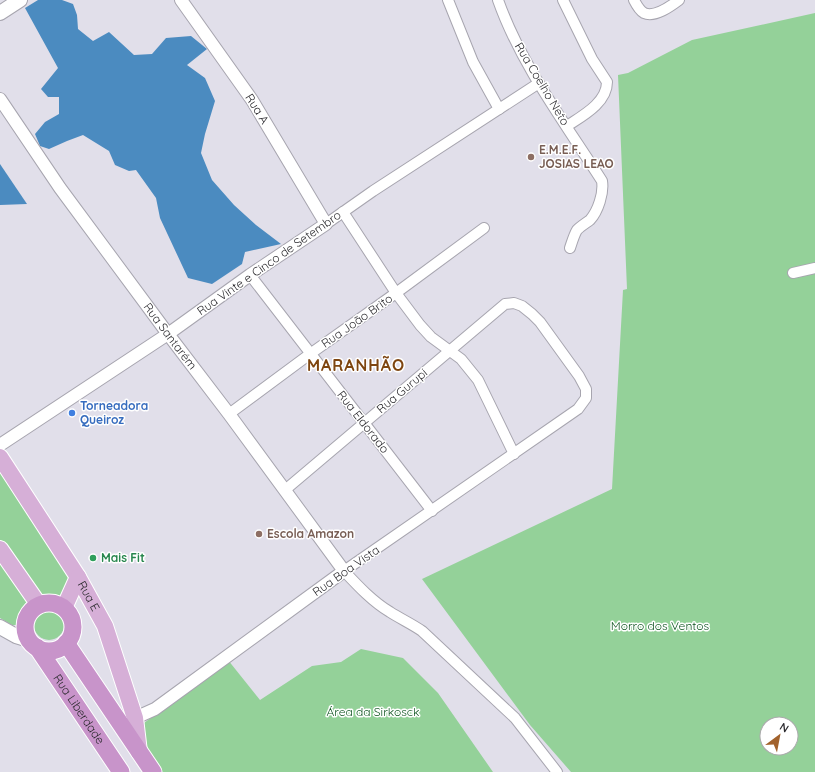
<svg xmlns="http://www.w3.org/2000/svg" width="815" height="772" font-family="Quicksand,sans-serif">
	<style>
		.green { fill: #94d199; fill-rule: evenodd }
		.water { fill: #4b8bc0 }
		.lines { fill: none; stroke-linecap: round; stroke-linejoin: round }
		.minor-casing { stroke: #a7a5af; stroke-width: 12 }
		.tertiary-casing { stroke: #a7a5af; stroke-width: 14 }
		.secondary-casing { stroke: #a7a5af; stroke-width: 16 }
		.primary-casing { stroke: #fff; stroke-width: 18 }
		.trunk-casing { stroke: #fff; stroke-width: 19 }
		.minor { stroke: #fff; stroke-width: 10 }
		.tertiary { stroke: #fff; stroke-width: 12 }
		.secondary { stroke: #fff; stroke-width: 14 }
		.primary { stroke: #d6afd7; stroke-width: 16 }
		.trunk { stroke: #c894ca; stroke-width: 17 }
		.education-dot { fill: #8d6e63; stroke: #fff; stroke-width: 1.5 }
		.shop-dot { fill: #3f7fe0; stroke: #fff; stroke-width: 1.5 }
		.leisure-dot { fill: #2e9e5b; stroke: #fff; stroke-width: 1.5 }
		.labels { text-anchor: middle; stroke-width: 3; stroke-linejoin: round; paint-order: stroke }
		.street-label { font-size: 12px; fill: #2c2b2f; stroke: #fff }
		.education-label { font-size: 12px; font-weight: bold; fill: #785e54; stroke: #fff; text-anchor: start }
		.shop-label { font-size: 12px; font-weight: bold; fill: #366cbe; stroke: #fff; text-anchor: start }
		.leisure-label { font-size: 12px; font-weight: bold; fill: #27864d; stroke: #fff; text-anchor: start }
		.park-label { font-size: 12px; fill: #0b521d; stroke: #fff }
		.district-label { font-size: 16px; font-weight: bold; letter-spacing: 1px; fill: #7e4510; stroke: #fff }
	</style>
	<rect width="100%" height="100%" fill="#e1dfea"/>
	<g class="green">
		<path d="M815 13V772H571L530 725 422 579 612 489 623 290 627 289 618 75 628 73 692 40ZM767 724H791V748H767Z"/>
		<path d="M0 471 72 577 65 593 55 603H47L39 605 0 546Z"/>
		<path d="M0 559 29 601 24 625H12L0 618Z"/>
		<circle cx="49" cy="625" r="15"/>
		<path d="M361 649 403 658 438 693 493 772H153L128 735 228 660 260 700 312 666 341 662Z"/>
	</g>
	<g class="water">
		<path d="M38 0H62L73 4 77 15 78 29 93 41 109 32 134 55 152 54 166 38 191 36 207 49 187 65 205 78 215 101 205 134 201 153 212 180 234 205 256 225 281 244 245 252 242 264 212 284 188 278 160 218 156 198 136 170 129 171 115 165 109 151 83 135 67 141 49 149 40 146 35 134 45 122 59 114V97H48L41 89 58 68 25 8Z"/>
		<path d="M0 164 27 204 0 205Z"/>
	</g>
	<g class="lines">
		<g class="minor-casing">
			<g id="minor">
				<path d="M448 0 473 62 499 109"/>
				<path d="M498 0C521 65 565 123 602 181 604 193 598 211 590 220 586 223 581 226 577 230 574 235 572 242 570 248"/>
				<path d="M563 0 592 59 607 82C607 103 582 116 567 126"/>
				<path d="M634 0C636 4 639 10 644 13 655 18 671 6 679 0"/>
				<path d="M343 212 396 293 420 325 431 337 461 359 478 380 514 454"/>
				<path d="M326 224 373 191 539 83"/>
				<path d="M793 273 815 268"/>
				<path d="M250 275 432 511"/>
				<path d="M229 414 310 354 396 293 484 228"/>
				<path d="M285 490 505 304 514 303 522 306 532 314 540 322 579 376 586 389V398L578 409 344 571C358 586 373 602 390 612 401 619 412 624 422 631L515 718 557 772"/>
			</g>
		</g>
		<g class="tertiary-casing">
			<g id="tertiary">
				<path id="s1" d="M0 99 60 188 168 334 229 414 344 571 155 709 135 718 127 715"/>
				<path d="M0 445 168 334 250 275 326 224 252 100 181 0"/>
			</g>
		</g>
		<g class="secondary-casing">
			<g id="secondary">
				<path d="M0 13 20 0"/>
				<path d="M0 627 16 636 29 640"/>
			</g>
		</g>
		<g class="primary-casing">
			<g id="primary">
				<path id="s2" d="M0 457 78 577 105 626 135 718 139 752"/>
				<path d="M0 549 39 605"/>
				<path d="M64 608 78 577"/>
			</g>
		</g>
		<g class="trunk-casing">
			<g id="trunk">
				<circle cx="49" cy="627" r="24"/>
				<path d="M66 643 153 772"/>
				<path id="s3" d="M37 647 121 772"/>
			</g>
		</g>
		<use href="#minor" class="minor"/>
		<use href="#tertiary" class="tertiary"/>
		<use href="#secondary" class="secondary"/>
		<use href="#primary" class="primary"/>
		<use href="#trunk" class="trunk"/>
	</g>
	<g class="education-dot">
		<circle cx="531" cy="157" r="4"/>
		<circle cx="259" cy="534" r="4"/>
	</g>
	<circle class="shop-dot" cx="72" cy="413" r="4"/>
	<circle class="leisure-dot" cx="93" cy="558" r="4"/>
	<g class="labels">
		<g class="street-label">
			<text transform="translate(542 84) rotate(59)" y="4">Rua Coelho Neto</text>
			<text transform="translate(257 109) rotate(58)" y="4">Rua A</text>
			<text transform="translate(269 263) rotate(-35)" y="4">Rua Vinte e Cinco de Setembro</text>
			<text transform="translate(357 321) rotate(-35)" y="4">Rua João Brito</text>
			<text dy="4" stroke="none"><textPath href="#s1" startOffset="292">Rua Santarém</textPath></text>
			<text transform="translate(402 391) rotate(-40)" y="4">Rua Gurupi</text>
			<text transform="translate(363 422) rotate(52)" y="4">Rua Eldorado</text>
			<text transform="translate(346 571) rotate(-35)" y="4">Rua Boa Vista</text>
			<text dy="4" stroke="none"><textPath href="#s2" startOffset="165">Rua E</textPath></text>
			<text dy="4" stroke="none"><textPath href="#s3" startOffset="75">Rua Liberdade</textPath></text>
		</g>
		<g class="education-label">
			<text x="539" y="154">E.M.E.F.<tspan x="539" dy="14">JOSIAS LEAO</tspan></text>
			<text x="267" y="538">Escola Amazon</text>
		</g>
		<g class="shop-label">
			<text x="80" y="410">Torneadora<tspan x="80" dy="14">Queiroz</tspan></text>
		</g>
		<g class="leisure-label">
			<text x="101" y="562">Mais Fit</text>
		</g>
		<g class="park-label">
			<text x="660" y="630">Morro dos Ventos</text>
			<text x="373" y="716">Área da Sirkosck</text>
		</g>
		<g class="district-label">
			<text x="356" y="371">MARANHÃO</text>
		</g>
	</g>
	<g transform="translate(779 736) rotate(32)"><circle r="19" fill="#ffffff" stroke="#abaaac"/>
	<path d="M0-3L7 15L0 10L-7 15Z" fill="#a2622c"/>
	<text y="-6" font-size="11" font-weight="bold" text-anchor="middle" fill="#2c2b2f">N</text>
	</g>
</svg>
